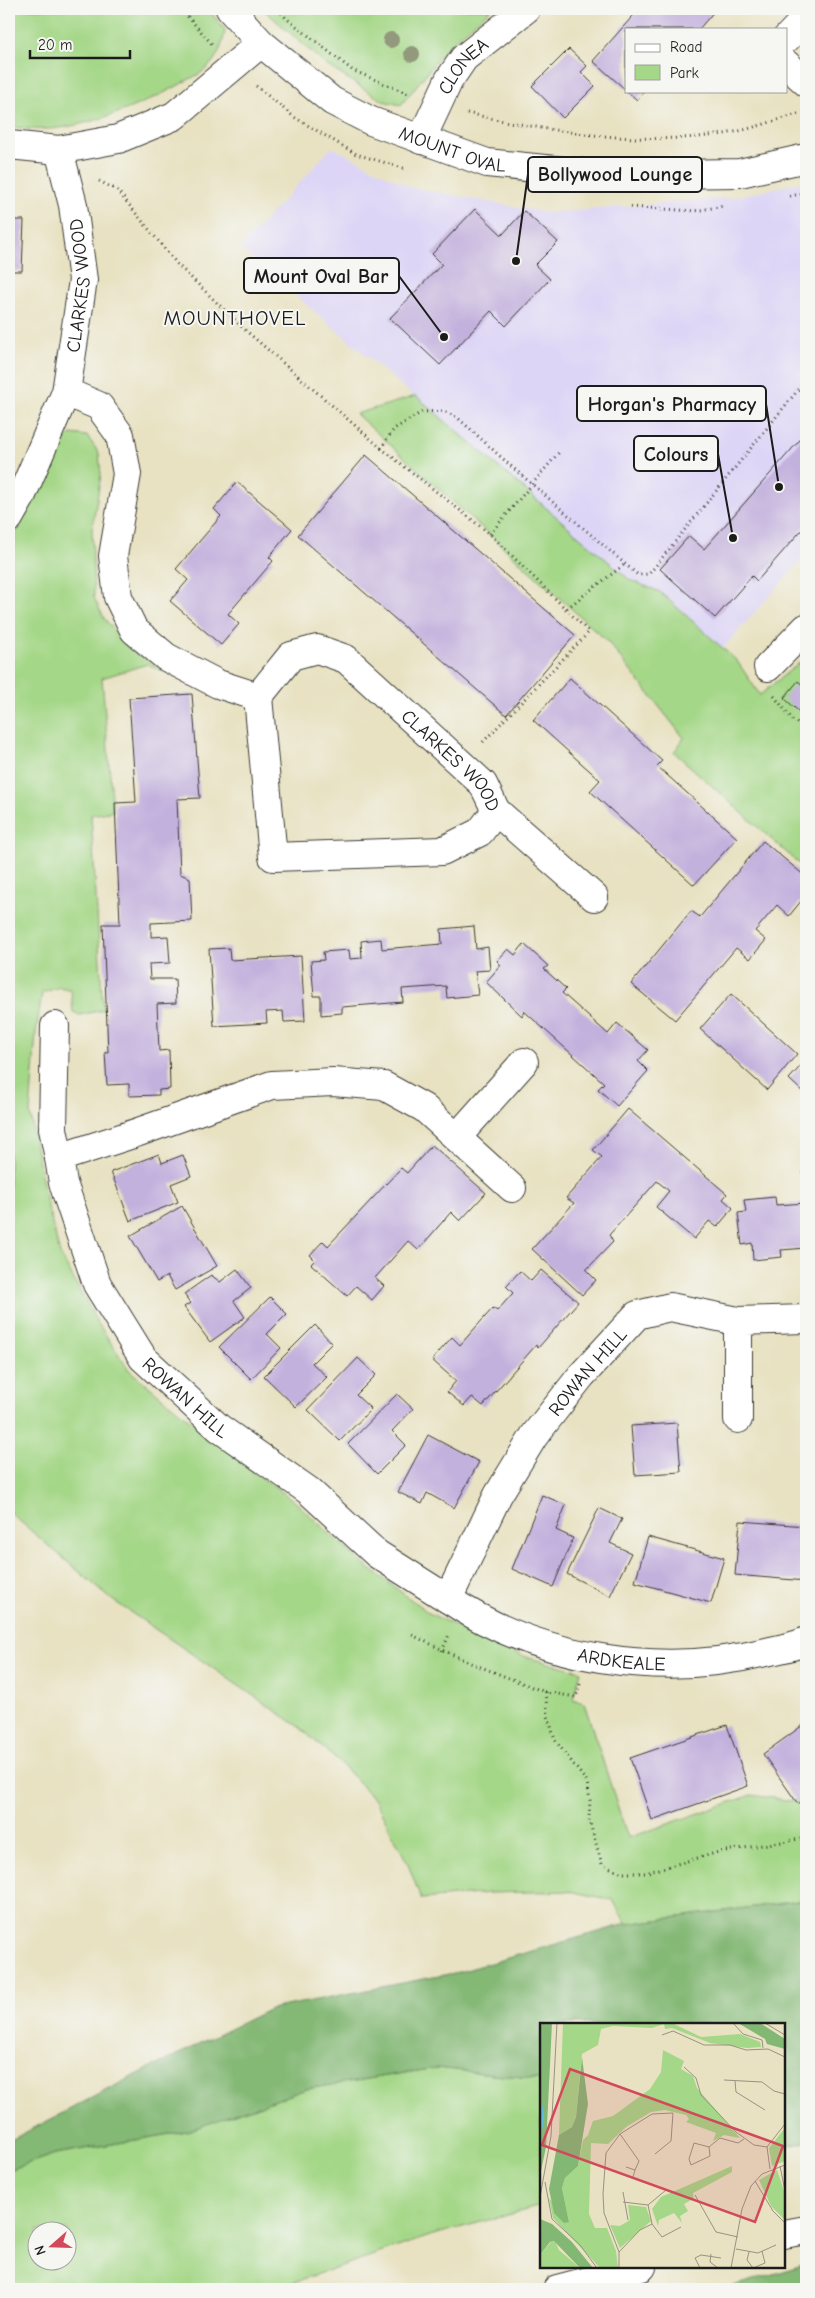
<svg xmlns="http://www.w3.org/2000/svg" width="815" height="2298" font-family="'Comic Neue',sans-serif">
	<style>
		.built { fill: #ddd5f6 }
		.green { fill: #a4d787; stroke: #607a52; fill-rule: evenodd }
		.forest { fill: #83b874; stroke: #506a48 }
		.building { fill: #c2b0dd }
		.lines { fill: none; stroke-linecap: round; stroke-linejoin: round }
		.minor-casing { stroke: #3b3a35; stroke-width: 30 }
		.tertiary-casing { stroke: #3b3a35; stroke-width: 30 }
		.trunk-casing { stroke: #3b3a35; stroke-width: 30 }
		.path { stroke: #3b3a35; stroke-width: 3; stroke-dasharray: 1 4; stroke-linecap: butt }
		.minor { stroke: #fff; stroke-width: 28 }
		.tertiary { stroke: #fff; stroke-width: 28 }
		.trunk { stroke: #fff; stroke-width: 28 }
		.tree { fill: #92997b }
		.labels { text-anchor: middle; stroke-width: 4; stroke-linejoin: round; paint-order: stroke }
		.street-label { font-size: 19px; fill: #1c1c1c; stroke: #f6f6f2 }
		.quarter-label { font-size: 21px; letter-spacing: 1px; fill: #1c1c1c; stroke: #f6f6f2 }
		.inset-river { fill: none; stroke: #60bdde; stroke-width: 2.5 }
		.inset-road { fill: none; stroke: #969380; stroke-width: 1 }
		.view { fill: #d1495b; fill-opacity: 0.15; stroke: #d1495b; stroke-width: 2.5 }
		.inset-edge { fill: none; stroke: #1c1c1c; stroke-width: 2.5 }
		.leader { fill: none; stroke: #1c1c1c; stroke-width: 2 }
		.callout-dot { fill: #1c1c1c; stroke: #f6f6f2; stroke-width: 2 }
		.callout { fill: #f6f6f2; stroke: #1c1c1c; stroke-width: 2 }
		.callout-label { font-size: 20px; text-anchor: middle; font-weight: bold; fill: #1c1c1c }
	</style>
	<rect width="100%" height="100%" fill="#f6f6f2"/>
	<filter id="ink" filterUnits="userSpaceOnUse"><feTurbulence type="fractalNoise" baseFrequency=".02" numOctaves="2"/><feDisplacementMap in="SourceGraphic" scale="10" xChannelSelector="R" yChannelSelector="G"/><feConvolveMatrix kernelMatrix="1 2 1 2 8 2 1 2 1" color-interpolation-filters="sRGB"/></filter>
	<filter id="wash" filterUnits="userSpaceOnUse"><feTurbulence type="fractalNoise" baseFrequency=".0096" numOctaves="4" result="noise"/><feDisplacementMap in="SourceGraphic" scale="20" xChannelSelector="R" yChannelSelector="G"/><feGaussianBlur stdDeviation="1.12" result="paint"/><feColorMatrix in="noise" values="0 0 0 0 0 0 0 0 0 0 0 0 0 0 0 0 0 1.4 0 .05"/><feComposite in="paint" operator="in"/></filter>
	<g filter="url(#wash)">
		<rect width="100%" height="100%" fill="#e8e2c2"/>
		<path class="built" d="M332 147 410 187 547 213 730 198 806 181V555L723 648 660 592 630 580 240 248Z"/>
		<g class="green">
			<path d="M9 9H208L225 30C223 44 219 56 208 67 203 73 193 77 186 81 143 106 58 142 9 125Z"/>
			<path d="M263 9H491L450 44 401 105 383 101 326 65Z"/>
			<path d="M416 396 630 580 660 592 737 661 760 695 806 657V870L674 752 684 738 607 641 356 414Z"/>
			<path d="M71 434 87 436 99 453 101 475 92 529 94 598 104 618 131 651 185 681 147 664 102 678 113 811 91 815 103 1010 80 1015 73 1012 71 990 60 987 42 993 36 1032 30 1113 44 1191 60 1254 97 1322 129 1370 247 1467 293 1500 362 1563 429 1613 482 1639 529 1658 581 1671 573 1699 584 1703 628 1838 751 1795 800 1802 806 1800V1900L626 1924 613 1900 569 1891 490 1893 421 1899 408 1864 375 1800 339 1762 298 1726 111 1599 9 1512V546L40 489 56 448Z"/>
			<path d="M436 2068 541 2079V2206L433 2235 273 2289H9V2170L55 2154 187 2131 306 2089ZM38 2230H68V2260H38Z"/>
		</g>
		<g class="forest">
			<path d="M806 1900V2142L784 2147V2024H541V2079L436 2068 306 2089 187 2131 55 2154 9 2170V2141L124 2081 270 2009 459 1972 626 1924Z"/>
			<path d="M806 2264V2289H723Z"/>
		</g>
		<g id="blocks">
			<g class="building">
				<path d="M639 9H716L699 29H626V90L593 61Z"/>
				<path d="M569 49 587 66 581 72 595 86 563 118 532 86Z"/>
				<path d="M627 91H644L637 100Z"/>
				<path d="M475 209 502 235 524 211 558 242 535 265 550 279 506 326 491 311 440 365 390 318 442 264 432 254Z"/>
				<path d="M9 220H24L22 271H9Z"/>
				<path d="M806 433V525L757 581 752 576 715 618 660 569 689 536 704 549Z"/>
				<path d="M366 455 575 635 506 715 298 535Z"/>
				<path d="M237 482 292 529 269 557 273 561 228 614 239 624 221 645 170 601 188 580 176 569 221 516 214 509Z"/>
				<path d="M570 678 662 761 657 766 737 838 694 885 590 791 600 780 533 720Z"/>
				<path d="M798 681 806 688V718L784 698Z"/>
				<path d="M192 694 200 798 177 799 180 874 190 878 192 921 151 923V937L168 936 170 963 149 964 150 979H175L176 1003 157 1004 159 1051 169 1050 170 1089 159 1090V1095L129 1096V1084L107 1085 105 1052H108L103 924H120L115 803 136 802 129 698Z"/>
				<path d="M763 841 806 877V895L789 916 777 905 755 931 766 940 750 959 736 948 675 1020 631 984 691 911 700 917Z"/>
				<path d="M474 926 476 949 488 947 490 970 475 971 478 995 447 998 446 986 402 989 403 1002 342 1007V1013L321 1015V996H314L311 961 324 960 323 952 349 950 350 959 362 958 361 941 381 939 382 949 442 944 441 929Z"/>
				<path d="M524 944 548 966 544 969 566 989 562 993 608 1034 617 1023 648 1050 638 1061 648 1071 617 1106 598 1089 604 1083 524 1011 522 1016 486 982 501 965 497 961 508 949 515 955Z"/>
				<path d="M229 948 230 960 301 956 305 1021 284 1022 283 1011 266 1012 267 1023 214 1026 209 949Z"/>
				<path d="M731 994 797 1054 767 1090 700 1029Z"/>
				<path d="M806 1060V1095L789 1079Z"/>
				<path d="M628 1109 727 1194 723 1199 733 1208 717 1227 709 1221 694 1239 656 1207 669 1191 657 1181 609 1235 613 1242 586 1270 596 1280 582 1295 532 1249 574 1203 566 1198 602 1157 593 1150Z"/>
				<path d="M432 1145 486 1193 460 1221 451 1212 418 1250 408 1241 375 1278 384 1286 372 1300 356 1286 347 1296 311 1264 315 1260 310 1255 323 1241 328 1246 401 1168 407 1173Z"/>
				<path d="M159 1154 162 1163 183 1155 191 1176 171 1184 178 1202 130 1221 111 1172Z"/>
				<path d="M803 1172H806V1189H805Z"/>
				<path d="M775 1197 776 1205 806 1203V1248L781 1250 782 1257 753 1260 752 1243 742 1245 738 1213 746 1212 744 1200Z"/>
				<path d="M182 1206 217 1266 175 1290 167 1276 157 1282 130 1236Z"/>
				<path d="M237 1269 251 1288 234 1301 245 1317 210 1342 184 1307 190 1303 184 1294 211 1275 220 1282Z"/>
				<path d="M541 1270 578 1302 538 1348 536 1345 483 1406 472 1397 464 1406 447 1392 456 1381 432 1360 452 1337 460 1345 493 1308 497 1311 513 1293 506 1286 520 1271 531 1281Z"/>
				<path d="M270 1297 287 1314 267 1334 281 1348 251 1379 219 1347Z"/>
				<path d="M315 1325 332 1343 312 1363 327 1377 296 1407 264 1376Z"/>
				<path d="M804 1339H806V1352H805Z"/>
				<path d="M358 1358 376 1375 356 1395 371 1409 340 1441 308 1410Z"/>
				<path d="M397 1394 413 1409 392 1431 406 1445 377 1474 348 1444Z"/>
				<path d="M677 1423 681 1472 635 1475 631 1426Z"/>
				<path d="M428 1435 479 1462 454 1508 427 1493 422 1504 398 1492Z"/>
				<path d="M542 1495 566 1505 556 1530 573 1538 553 1587 512 1569Z"/>
				<path d="M599 1508 622 1519 610 1543 631 1553 610 1596 567 1574Z"/>
				<path d="M740 1521 806 1526V1581L735 1575Z"/>
				<path d="M648 1537 724 1558 711 1603 635 1582Z"/>
				<path d="M806 1723V1798L798 1804 763 1754Z"/>
				<path d="M727 1725 748 1786 652 1820 630 1758Z"/>
			</g>
		</g>
	</g>
	<g filter="url(#ink)">
		<use href="#blocks" fill-opacity="0" stroke="#3b3a35" stroke-width="1"/>
		<g class="lines">
			<g class="minor-casing">
				<g id="minor">
					<path d="M786 39 804 20"/>
					<path d="M786 64 806 82"/>
					<path id="s1" d="M421 140 449 80 464 58 526 9"/>
					<path id="s2" d="M66 392 99 406 120 435 127 474 113 556 118 597 134 630 166 657 218 684 258 697 291 656 317 649 346 659 483 784 496 811 480 832 442 851 273 857 258 697"/>
					<path id="s3" d="M9 518 21 497 66 392 83 280 73 205 59 150"/>
					<path d="M768 667 806 628"/>
					<path d="M496 811 594 897"/>
					<path d="M55 1026 53 1129 59 1158"/>
					<path d="M457 1137 524 1062"/>
					<path id="s4" d="M512 1188 424 1108 384 1086 333 1082 272 1085 130 1135 59 1158 63 1183 97 1284 143 1358 219 1428 309 1491 377 1554 448 1599 498 1495 534 1436 581 1376 637 1315 670 1307 738 1321"/>
					<path d="M738 1419V1321L806 1319"/>
					<path id="s5" d="M448 1599C538 1660 661 1678 766 1652 779 1649 794 1647 806 1641"/>
				</g>
			</g>
			<g class="tertiary-casing">
				<g id="tertiary">
					<path id="s6" d="M230 9 261 43 332 101 371 121 487 163 584 173 663 174 740 173 806 158"/>
					<path d="M9 145 59 150 118 139 174 116 261 43"/>
				</g>
			</g>
			<g class="trunk-casing">
				<g id="trunk">
					<path d="M784 2234 806 2230"/>
					<path d="M557 2289 642 2267"/>
				</g>
			</g>
			<g class="path">
				<path d="M181 9 212 44"/>
				<path d="M278 9 286 18 352 70 409 94"/>
				<path d="M256 86 294 117 356 154 406 169"/>
				<path d="M467 113C550 132 639 146 724 134 749 130 776 120 801 113"/>
				<path d="M99 181 117 190 177 264 244 329 381 448 394 429 422 412 444 411 458 418 512 467 638 575 649 574 806 380"/>
				<path d="M790 196 806 193"/>
				<path d="M631 207 694 211 724 206"/>
				<path d="M381 448 490 534 589 632 483 742"/>
				<path d="M490 534 561 450"/>
				<path d="M567 608 625 564"/>
				<path d="M774 696 793 720 806 730"/>
				<path d="M412 1635 468 1662 545 1692"/>
				<path d="M442 1651 449 1635"/>
				<path d="M580 1684 576 1697 545 1692 548 1716 555 1740 587 1782 590 1800 589 1820 602 1864 622 1873H645L719 1852 806 1838"/>
			</g>
			<use href="#minor" class="minor"/>
			<use href="#tertiary" class="tertiary"/>
			<use href="#trunk" class="trunk"/>
		</g>
		<g class="tree">
			<circle cx="391" cy="40" r="8"/>
			<circle cx="412" cy="54" r="8"/>
		</g>
	</g>
	<g class="labels">
		<g class="street-label">
			<text dy="7" stroke="none"><textPath href="#s1" startOffset="86">CLONEA</textPath></text>
			<text dy="7" stroke="none"><textPath href="#s6" startOffset="268">MOUNT OVAL</textPath></text>
			<text dy="7" stroke="none"><textPath href="#s3" startOffset="246">CLARKES WOOD</textPath></text>
			<text dy="7" stroke="none"><textPath href="#s2" startOffset="672">CLARKES WOOD</textPath></text>
			<text dy="7" stroke="none"><textPath href="#s4" startOffset="1379">ROWAN HILL</textPath></text>
			<text dy="7" stroke="none"><textPath href="#s4" startOffset="779">ROWAN HILL</textPath></text>
			<text dy="7" stroke="none"><textPath href="#s5" startOffset="186">ARDKEALE</textPath></text>
		</g>
		<g class="quarter-label">
			<text x="235" y="325">MOUNTHOVEL</text>
		</g>
	</g>
	<g transform="translate(540 2023)">
		<rect width="245" height="245" fill="#e8e2c2"/>
		<path d="M23 0H132L161 14 200 11 220 19 221 24 207 25 170 20 132 5 125 6 124 1 112 5 73 3 61 6 58 22 42 31 36 94 32 104 19 112ZM123 27 144 38 141 46 153 53 157 65 200 115 184 112 173 118 176 110 146 99 149 96 146 92 125 87 111 89 86 104 68 121 51 120 49 191 55 205H67L76 228 78 245H60L13 195 9 175 29 199 22 165 25 155 38 143 43 117 48 112 53 98 73 93 110 66 121 49ZM245 105V138L232 143 229 125ZM192 143V149L153 170 154 179 153 176 144 181 148 188 140 193 142 200 134 190 119 197 118 203 112 186 121 174ZM237 147 245 171V197L231 183 219 157ZM88 182 106 184 111 198 80 225 70 202 80 203 90 197ZM15 218 19 227 40 245H0V232L11 219Z" fill="#a4d787"/>
		<path d="M0 0H12L6 124 0 153ZM198 0H220L245 16V26L227 21 225 16ZM42 34 48 81 38 143 25 155 22 165 29 199 24 200 14 190 9 166 19 112 32 104 36 94ZM0 196 12 201 32 219 53 245H40L14 218 10 219 0 232Z" fill="#83b874"/>
		<path class="inset-river" d="M0 77 3 93 0 112"/>
		<path class="inset-road" d="M193 0 203 11 222 17 223 25M225 0 245 12M122 12 133 8 164 22H190L206 27 228 26 245 34M144 44 156 55 161 72 196 109 214 122 227 124M184 57 222 59 234 68 245 71M195 58 196 69 225 87M169 124 154 120 149 136 151 142 170 133 169 124 180 115 198 120 204 116M240 143 245 168M86 144 95 147 93 154M230 146 227 124 245 101M95 147 99 138 80 111 112 91 133 90 131 118 115 131M215 158 233 188 245 200M5 159 12 196 40 222 57 245M83 169 88 197M155 172 176 209 198 214M0 174 11 113 17 0M83 179 108 182 126 167M108 182 112 201 122 214 141 204M196 226 218 230 236 222M79 229 100 207 112 201M209 229 207 237 213 245M171 231 170 239 178 245M79 245V229L64 190 63 171 66 130 80 111M160 245 155 235 161 232 181 235M191 245 202 186 211 163 222 151 245 142M213 245 225 240 222 228"/>
		<path class="view" d="M30 46 243 123 215 199 2 122Z"/>
		<rect width="245" height="245" class="inset-edge"/>
	</g>
	<path class="leader" d="M516 261L528 174M444 337L399 276M779 487L766 404M733 538L718 454"/>
	<g class="callout-dot">
		<circle cx="516" cy="261" r="5"/>
		<circle cx="444" cy="337" r="5"/>
		<circle cx="779" cy="487" r="5"/>
		<circle cx="733" cy="538" r="5"/>
	</g>
	<g class="callout">
		<rect x="528" y="157" width="174" height="35" rx="5"/>
		<rect x="244" y="258" width="155" height="35" rx="5"/>
		<rect x="577" y="386" width="189" height="35" rx="5"/>
		<rect x="634" y="436" width="84" height="35" rx="5"/>
	</g>
	<g class="callout-label">
		<text x="615" y="181">Bollywood Lounge</text>
		<text x="321" y="283">Mount Oval Bar</text>
		<text x="672" y="411">Horgan's Pharmacy</text>
		<text x="676" y="461">Colours</text>
	</g>
	<rect width="815" height="2298" fill="none" stroke="#f6f6f2" stroke-width="30"/>
	<rect x="625" y="28" width="162" height="65" fill="#f6f6f2" stroke="#9f9f9c"/>
	<rect x="635" y="44" width="25" height="8" fill="#ffffff" stroke="#9f9f9c"/>
	<text x="670" y="52" font-size="15" fill="#1c1c1c">Road</text>
	<rect x="635" y="65" width="25" height="15" fill="#a4d787" stroke="#9f9f9c"/>
	<text x="670" y="78" font-size="15" fill="#1c1c1c">Park</text>
	<g transform="translate(52 2246) rotate(250)"><circle r="24" fill="#f6f6f2" stroke="#9f9f9c"/>
	<path d="M0-4L9 19L0 12L-9 19Z" fill="#d1495b"/>
	<text y="-8" font-size="14" font-weight="bold" text-anchor="middle" fill="#1c1c1c">N</text>
	</g>
	<path d="M30 50v8h100v-8" fill="none" stroke="#1c1c1c" stroke-width="2.5"/>
	<text x="38" y="50" font-size="15" fill="#1c1c1c" stroke="#f6f6f2" stroke-width="4" paint-order="stroke">20 m</text>
</svg>
